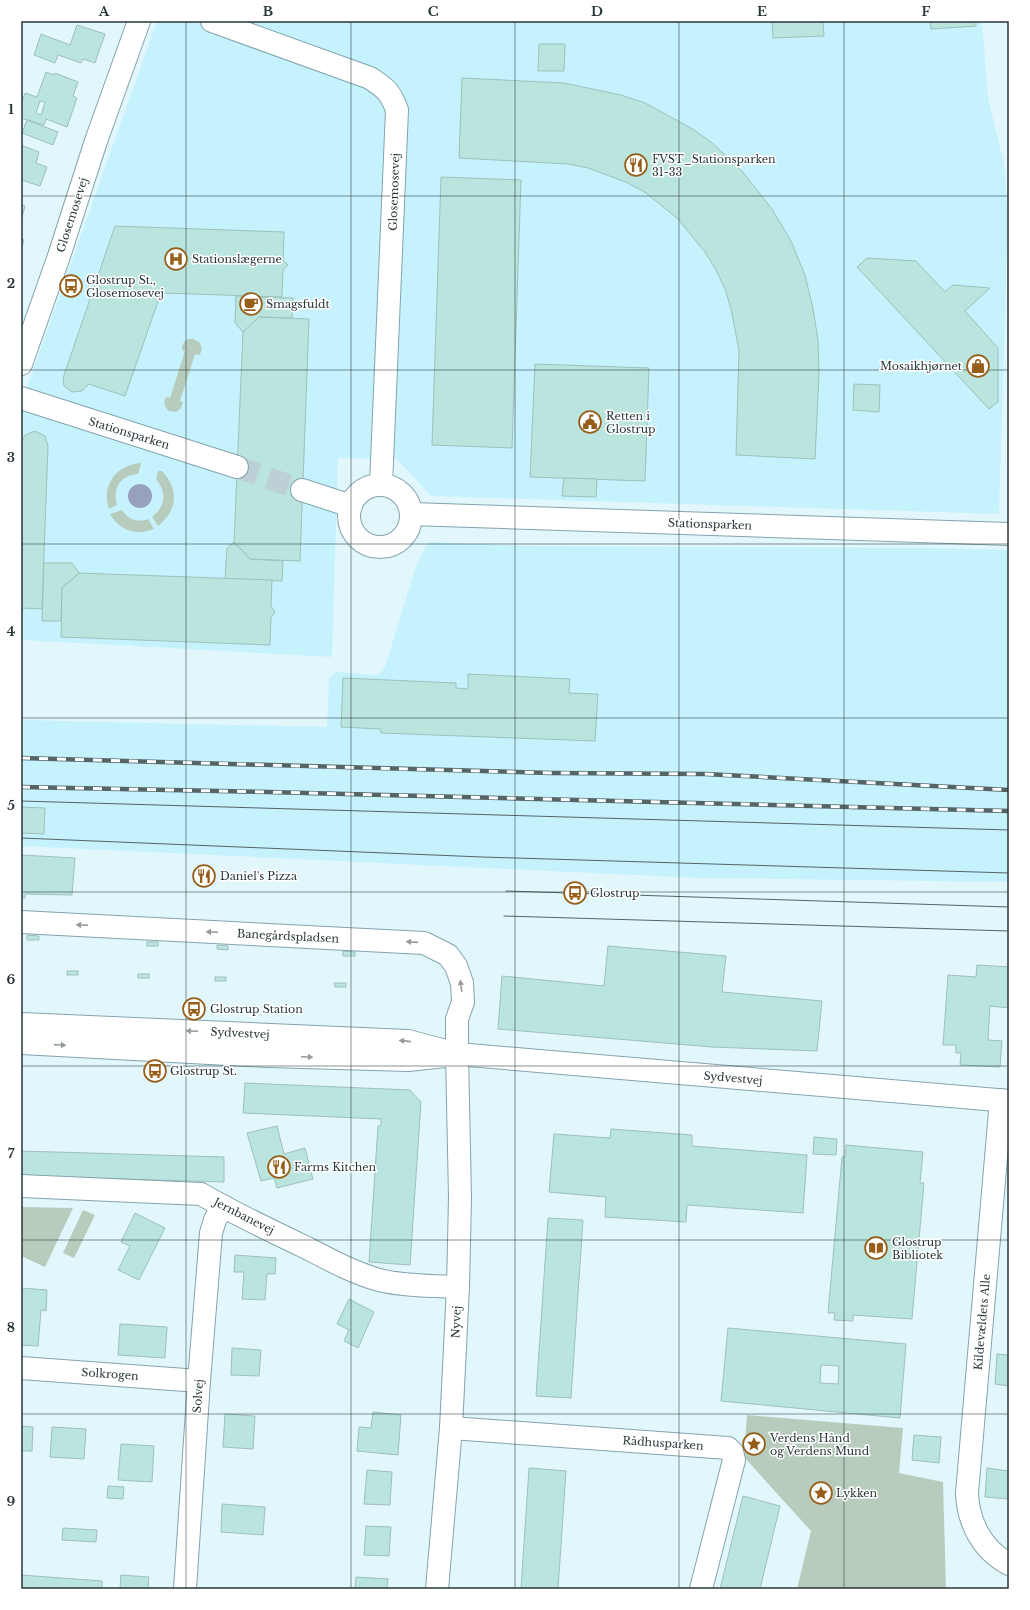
<svg xmlns="http://www.w3.org/2000/svg" width="1030" height="1610" font-family="'Libre Baskerville',serif">
	<style>
		.built { fill: #c6f2fe }
		.green { fill: #b7ccbd }
		.water { fill: #99a0be }
		.building { fill: #bae4de; stroke: #9dc0bb; fill-rule: evenodd }
		.lines { fill: none; stroke-linecap: round; stroke-linejoin: round }
		.tertiary-tunnel { stroke: #bdd0d5; stroke-width: 22; stroke-dasharray: 22 11; stroke-linecap: butt }
		.minor-casing { stroke: #83a4ad; stroke-width: 24 }
		.tertiary-casing { stroke: #83a4ad; stroke-width: 24 }
		.minor { stroke: #fff; stroke-width: 22 }
		.tertiary { stroke: #fff; stroke-width: 22 }
		.tram { stroke: #546467; stroke-width: 1 }
		.rail-casing { stroke: #546467; stroke-width: 4.5 }
		.rail { stroke: #fff; stroke-width: 3; stroke-dasharray: 9; stroke-linecap: butt }
		.oneway { fill: #949a9c }
		.grid { fill: none; stroke: #283639; stroke-width: 1; stroke-opacity: 0.55 }
		.labels { text-anchor: middle; stroke-width: 3; stroke-linejoin: round; paint-order: stroke }
		.poi-label { font-size: 11px; fill: #283639; stroke: #fff; text-anchor: start }
		.street-label { font-size: 11px; fill: #283639; stroke: #fff }
		.neatline { fill: none; stroke: #283639; stroke-width: 1.5 }
		.grid-label { font-size: 13px; text-anchor: middle; font-weight: bold; fill: #283639 }
	</style>
	<rect width="100%" height="100%" fill="#e2f7fc"/>
	<g class="built">
		<path d="M157 21H982L988 98 1004 164 1007 206V246L999 514 431 496 397 459 338 458 332 657 21 640V404Z"/>
		<path d="M428 542 528 546 945 548 1009 550V882L697 878 21 846V720L327 727 329 678 336 672 378 675 385 667 416 566Z"/>
	</g>
	<g class="green">
		<path d="M189 339H193L199 342C202 347 203 351 199 355L195 354 180 401 183 402 181 408 176 412 169 411C164 407 163 402 166 397L170 398 185 351 182 350C182 344 184 341 189 339Z"/>
		<path d="M141 463 138 474C121 475 112 488 117 505L109 509C101 485 116 465 141 463Z"/>
		<path d="M158 471H162C179 489 178 510 158 526L152 517C166 506 167 492 156 479Z"/>
		<path d="M122 510C129 520 137 523 148 519L154 529C136 536 120 531 110 514Z"/>
		<path d="M21 1207 73 1208 45 1267 21 1256Z"/>
		<path d="M83 1210 95 1215 74 1258 63 1253Z"/>
		<path d="M747 1415 903 1428 899 1473 943 1482 946 1589H797L811 1531 744 1457Z"/>
	</g>
	<circle class="water" cx="140" cy="496" r="12"/>
	<g class="building">
		<path d="M772 21H823L824 36 773 38Z"/>
		<path d="M930 21H976V26L931 29Z"/>
		<path d="M77 25 105 34 95 63 83 59 81 63 58 55 55 63 34 55 41 34 70 45Z"/>
		<path d="M539 44H565L564 71H538Z"/>
		<path d="M46 72 54 75 55 73 78 82 73 96 77 98 67 127 46 119 44 125 21 118V104L25 93 37 97ZM40 101 45 102 41 115 36 113Z"/>
		<path d="M462 78 564 83 621 95 645 103 691 128 711 142 742 171 772 209 791 241 805 275 813 309 818 340 819 374 815 459 736 455 739 350 731 309 725 289 716 270 705 252 678 219 646 193 628 183 588 168 568 164 459 158Z"/>
		<path d="M27 120 58 132 53 145 22 133Z"/>
		<path d="M21 145 39 152 36 163 47 167 40 186 21 180Z"/>
		<path d="M441 177 521 180 512 448 432 445Z"/>
		<path d="M21 205 25 206 21 221Z"/>
		<path d="M115 226 284 232 283 260 288 265 283 270 282 297 161 293 125 396 89 384 82 391 72 392 64 386 63 380 64 375Z"/>
		<path d="M21 239 24 240 21 250Z"/>
		<path d="M867 258 916 261 945 292 953 285 990 288 965 311 998 348V402L989 409 857 267Z"/>
		<path d="M236 296 293 298 292 318 259 317 243 332 235 323Z"/>
		<path d="M259 317 309 319 300 561 250 559 234 542 243 332Z"/>
		<path d="M535 364 649 368 645 481 530 477Z"/>
		<path d="M854 384 880 385 879 412 853 410Z"/>
		<path d="M35 431 45 436 48 446 42 609 21 608V444L25 435Z"/>
		<path d="M564 478 597 479 596 497 562 496Z"/>
		<path d="M234 542 250 559 283 561 282 581 225 579 227 548Z"/>
		<path d="M44 563H72L79 573 62 588 61 621H42Z"/>
		<path d="M79 573 272 580 271 606 275 612 271 617 270 645 61 637 62 588Z"/>
		<path d="M468 674 570 679 569 693 598 694 595 741 381 733V729L341 727 343 678 456 683V688L468 689Z"/>
		<path d="M21 807 45 808 44 834 21 833Z"/>
		<path d="M21 855 75 858 72 895 25 894V898H21Z"/>
		<path d="M27 935 39 936V940H27Z"/>
		<rect x="147" y="942" width="11" height="4"/>
		<path d="M217 945 228 946V950L217 949Z"/>
		<path d="M608 946 726 956 722 992 822 1001 817 1051 712 1047 498 1029 502 976 604 986Z"/>
		<path d="M343 951 355 952V956H343Z"/>
		<path d="M977 965 1009 967V1008L990 1006 988 1040 1002 1041 1000 1067 960 1065 961 1053H956V1045H943L948 975 976 977Z"/>
		<rect x="67" y="971" width="11" height="4"/>
		<rect x="138" y="974" width="11" height="4"/>
		<rect x="215" y="977" width="11" height="4"/>
		<path d="M334 983H346V987H335Z"/>
		<path d="M245 1083 410 1090 421 1102 410 1265 369 1262 378 1126H381V1119L243 1113Z"/>
		<path d="M277 1126 284 1154 305 1148 313 1179 277 1188 274 1178 261 1181 247 1133Z"/>
		<path d="M611 1129 692 1135V1146L807 1155 803 1213 687 1205 686 1222 605 1217 606 1197 549 1192 554 1134 610 1138Z"/>
		<path d="M814 1137 837 1139 836 1155 813 1154Z"/>
		<path d="M846 1145 923 1152 920 1183H924L912 1319 853 1315V1321L834 1320 835 1313H828L842 1157H845Z"/>
		<path d="M21 1151 224 1157V1182L21 1176Z"/>
		<path d="M135 1213 165 1228 139 1280 118 1270 130 1246 121 1242Z"/>
		<path d="M548 1218 583 1220 571 1398 536 1396Z"/>
		<path d="M235 1255 276 1258 275 1274H267L265 1300 242 1299 244 1272H234Z"/>
		<path d="M21 1288 47 1290 46 1311 41 1310 38 1346 21 1345Z"/>
		<path d="M349 1299 374 1312 358 1348 344 1341 349 1330 337 1324Z"/>
		<path d="M120 1324 167 1327 165 1358 118 1355Z"/>
		<path d="M728 1328 906 1344 900 1418 721 1401ZM821 1365 839 1366 838 1384 820 1383Z"/>
		<path d="M232 1348 261 1350 259 1376 231 1375Z"/>
		<path d="M997 1354 1009 1355V1386L995 1384Z"/>
		<path d="M373 1412 401 1415 398 1455 357 1451 359 1427 371 1428Z"/>
		<path d="M225 1414 255 1416 253 1449 223 1447Z"/>
		<path d="M21 1426 33 1427 32 1451H21Z"/>
		<path d="M52 1427 86 1429 84 1459 50 1457Z"/>
		<path d="M914 1435 941 1437 939 1463 912 1460Z"/>
		<path d="M121 1444 154 1446 152 1482 118 1480Z"/>
		<path d="M529 1468 566 1471 558 1589H521Z"/>
		<path d="M987 1468 1009 1471V1499L985 1497Z"/>
		<path d="M367 1470 392 1472 390 1505 364 1504Z"/>
		<path d="M108 1486 124 1487 123 1499 107 1498Z"/>
		<path d="M743 1496 780 1506 760 1589H720Z"/>
		<path d="M222 1504 265 1507 263 1535 221 1532Z"/>
		<path d="M366 1526 391 1527 389 1556 364 1555Z"/>
		<path d="M63 1528 97 1530 96 1542 62 1540Z"/>
		<path d="M21 1575 102 1581V1589H21Z"/>
		<path d="M121 1575 149 1577 148 1589H120Z"/>
		<path d="M356 1577 388 1579 387 1589H355Z"/>
	</g>
	<g class="lines">
		<path class="tertiary-tunnel" d="M237 467 302 490"/>
		<g class="minor-casing">
			<g id="minor">
				<path d="M212 21 370 78C385 88 390 91 397 110L381 485"/>
				<path d="M21 364 59 256 96 141 139 21"/>
				<path d="M21 922 424 943 448 955 456 966 462 983 463 1002 457 1019V1054"/>
				<path d="M1001 1100 967 1493C968 1522 982 1550 1009 1564"/>
				<path d="M21 1186 201 1194C235 1214 271 1231 307 1248 330 1260 354 1273 379 1280 402 1286 434 1286 458 1287"/>
				<path d="M21 1368 199 1381"/>
				<path d="M451 1428 728 1448 732 1452 734 1460 701 1589"/>
				<path d="M185 1589 199 1381 211 1233 215 1220 223 1206"/>
			</g>
		</g>
		<g class="tertiary-casing">
			<g id="tertiary">
				<path d="M21 398 237 467"/>
				<circle cx="380" cy="516" r="31"/>
				<path d="M302 490 351 506"/>
				<path d="M411 514 1009 534"/>
				<path d="M21 1024 408 1041 457 1054 1009 1101"/>
				<path d="M21 1043 268 1056 408 1060 445 1056"/>
				<path d="M437 1589 451 1428 458 1287 460 1198 457 1054"/>
			</g>
		</g>
		<use href="#minor" class="minor"/>
		<use href="#tertiary" class="tertiary"/>
		<g class="tram">
			<path d="M21 801 1009 830"/>
			<path d="M21 838 482 857 1009 873"/>
			<path d="M506 891 1009 907"/>
			<path d="M504 916 1009 931"/>
		</g>
		<g class="rail-casing">
			<g id="rail">
				<path d="M21 758 551 773 705 774 1009 790"/>
				<path d="M21 787 268 792 1009 811"/>
			</g>
		</g>
		<use href="#rail" class="rail"/>
	</g>
	<defs><path id="oneway-solid" d="M-6-.8H1V-3.2L6.5 0L1 3.2V.8H-6Z"/></defs>
	<g class="oneway">
		<use href="#oneway-solid" transform="translate(82 925) rotate(-177)"/>
		<use href="#oneway-solid" transform="translate(212 932) rotate(-177)"/>
		<use href="#oneway-solid" transform="translate(412 942) rotate(-176)"/>
		<use href="#oneway-solid" transform="translate(461 986) rotate(-98)"/>
		<use href="#oneway-solid" transform="translate(192 1031) rotate(-178)"/>
		<use href="#oneway-solid" transform="translate(405 1041) rotate(-174)"/>
		<use href="#oneway-solid" transform="translate(60 1045) rotate(3)"/>
		<use href="#oneway-solid" transform="translate(307 1057) rotate(2)"/>
	</g>
	<path class="grid" d="M186 21V1589M351 21V1589M515 21V1589M679 21V1589M844 21V1589M21 196H1009M21 370H1009M21 544H1009M21 718H1009M21 892H1009M21 1066H1009M21 1240H1009M21 1414H1009"/>
	<defs>
		<g id="restaurant-ring" transform="scale(1.15)"><circle r="9.5" fill="#fff" stroke="#965e19" stroke-width="1.5"/><path d="M-5-6h1v4h1v-4h1v4h1v-4h1v5L-1.5 .5V6h-2V.5L-5-1ZM5-6V6H3V1.5H1.5Q1.5-4 5-6Z" fill="#965e19"/></g>
		<g id="hospital-ring" transform="scale(1.15)"><circle r="9.5" fill="#fff" stroke="#965e19" stroke-width="1.5"/><path d="M-5-5h3v3.5h4V-5h3V5h-3V1.5h-4V5h-3Z" fill="#965e19"/></g>
		<g id="bus-ring" transform="scale(1.15)"><circle r="9.5" fill="#fff" stroke="#965e19" stroke-width="1.5"/><path d="M-5-6H5V4H4V6H2V4H-2V6H-4V4H-5ZM-3.5-4V0h7V-4ZM-3.5 1.2v1.5H-2V1.2ZM2 1.2v1.5H3.5V1.2Z" fill="#965e19"/></g>
		<g id="cafe-ring" transform="scale(1.15)"><circle r="9.5" fill="#fff" stroke="#965e19" stroke-width="1.5"/><path d="M-5.5-4.5H6V0H3Q3 3.5 0 3.5H-2.5Q-5.5 3.5-5.5 0ZM3-3.2v2h1.7v-2ZM-6 4.5H4V6H-6Z" fill="#965e19"/></g>
		<g id="shop-ring" transform="scale(1.15)"><circle r="9.5" fill="#fff" stroke="#965e19" stroke-width="1.5"/><path d="M-5-2.5h2.3a2.7 3.5 0 0 1 5.4 0H5L5.5 6h-11ZM-1.5-2.5h3a1.5 2.3 0 0 0-3 0Z" fill="#965e19"/></g>
		<g id="civic-ring" transform="scale(1.15)"><circle r="9.5" fill="#fff" stroke="#965e19" stroke-width="1.5"/><path d="M-.6-6.5H3V-4.5H.6V-3L4-1V1h2V6H-6V1h2V-1L-.6-3ZM-1.2 2.5V6h2.4V2.5Z" fill="#965e19"/></g>
		<g id="library-ring" transform="scale(1.15)"><circle r="9.5" fill="#fff" stroke="#965e19" stroke-width="1.5"/><path d="M-6-4Q-3-5.5-.7-3.5V5Q-3 3-6 4ZM6-4Q3-5.5 .7-3.5V5Q3 3 6 4Z" fill="#965e19"/></g>
		<g id="sight-ring" transform="scale(1.15)"><circle r="9.5" fill="#fff" stroke="#965e19" stroke-width="1.5"/><path d="M0-6L1.8-2.2L6-1.7L2.9 1.2L3.7 5.4L0 3.3L-3.7 5.4L-2.9 1.2L-6-1.7L-1.8-2.2Z" fill="#965e19"/></g>
	</defs>
	<g fill-rule="evenodd">
		<use href="#restaurant-ring" x="636" y="165"/>
		<use href="#hospital-ring" x="176" y="259"/>
		<use href="#bus-ring" x="71" y="286"/>
		<use href="#cafe-ring" x="251" y="304"/>
		<use href="#shop-ring" x="978" y="366"/>
		<use href="#civic-ring" x="590" y="422"/>
		<use href="#restaurant-ring" x="204" y="876"/>
		<use href="#bus-ring" x="575" y="893"/>
		<use href="#bus-ring" x="194" y="1009"/>
		<use href="#bus-ring" x="155" y="1071"/>
		<use href="#restaurant-ring" x="279" y="1167"/>
		<use href="#library-ring" x="876" y="1248"/>
		<use href="#sight-ring" x="754" y="1444"/>
		<use href="#sight-ring" x="821" y="1493"/>
	</g>
	<g class="labels">
		<g class="poi-label">
			<text x="652" y="163">FVST_Stationsparken<tspan x="652" dy="13">31-33</tspan></text>
			<text x="192" y="263">Stationslægerne</text>
			<text x="86" y="284">Glostrup St.,<tspan x="86" dy="13">Glosemosevej</tspan></text>
			<text x="266" y="308">Smagsfuldt</text>
			<text x="962" y="370" text-anchor="end">Mosaikhjørnet</text>
			<text x="606" y="420">Retten i<tspan x="606" dy="13">Glostrup</tspan></text>
			<text x="220" y="880">Daniel's Pizza</text>
			<text x="590" y="897">Glostrup</text>
			<text x="210" y="1013">Glostrup Station</text>
			<text x="170" y="1075">Glostrup St.</text>
			<text x="294" y="1171">Farms Kitchen</text>
			<text x="892" y="1246">Glostrup<tspan x="892" dy="13">Bibliotek</tspan></text>
			<text x="770" y="1442">Verdens Hånd<tspan x="770" dy="13">og Verdens Mund</tspan></text>
			<text x="836" y="1497">Lykken</text>
		</g>
		<g class="street-label">
			<text transform="translate(394 192) rotate(-88)" y="4">Glosemosevej</text>
			<text transform="translate(72 215) rotate(-72)" y="4">Glosemosevej</text>
			<text transform="translate(129 433) rotate(17)" y="4">Stationsparken</text>
			<text transform="translate(710 524) rotate(2)" y="4">Stationsparken</text>
			<text transform="translate(288 936) rotate(3)" y="4">Banegårdspladsen</text>
			<text transform="translate(240 1033) rotate(3)" y="4">Sydvestvej</text>
			<text transform="translate(733 1078) rotate(5)" y="4">Sydvestvej</text>
			<text transform="translate(244 1216) rotate(27)" y="4">Jernbanevej</text>
			<text transform="translate(456 1322) rotate(-87)" y="4">Nyvej</text>
			<text transform="translate(982 1322) rotate(-85)" y="4">Kildevældets Alle</text>
			<text transform="translate(110 1374) rotate(4)" y="4">Solkrogen</text>
			<text transform="translate(198 1396) rotate(-86)" y="4">Solvej</text>
			<text transform="translate(663 1443) rotate(4)" y="4">Rådhusparken</text>
		</g>
	</g>
	<rect width="1030" height="1610" fill="none" stroke="#ffffff" stroke-width="44"/>
	<rect x="22" y="22" width="986" height="1566" class="neatline"/>
	<g class="grid-label">
		<text x="104" y="16">A</text>
		<text x="268" y="16">B</text>
		<text x="433" y="16">C</text>
		<text x="597" y="16">D</text>
		<text x="762" y="16">E</text>
		<text x="926" y="16">F</text>
		<text x="11" y="114">1</text>
		<text x="11" y="288">2</text>
		<text x="11" y="462">3</text>
		<text x="11" y="636">4</text>
		<text x="11" y="810">5</text>
		<text x="11" y="984">6</text>
		<text x="11" y="1158">7</text>
		<text x="11" y="1332">8</text>
		<text x="11" y="1506">9</text>
	</g>
</svg>
